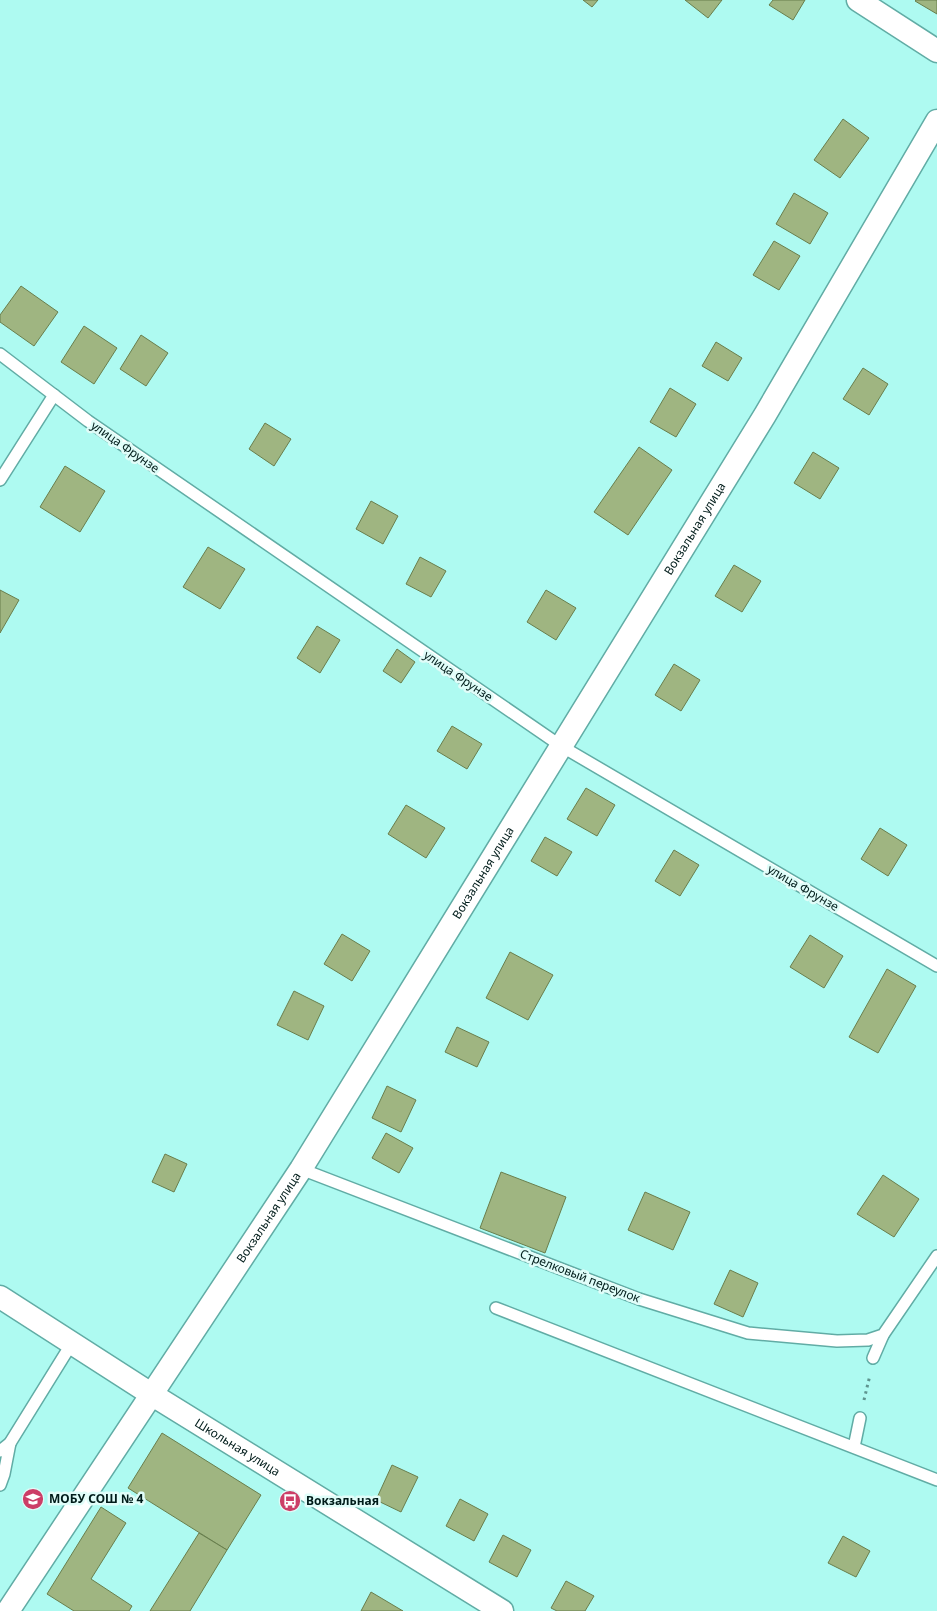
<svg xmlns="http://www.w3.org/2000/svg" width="937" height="1611" font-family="'Noto Sans',sans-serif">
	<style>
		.building { fill: #9fb581; stroke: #697e4c }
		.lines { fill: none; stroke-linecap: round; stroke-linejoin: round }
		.lane-casing { stroke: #61aca5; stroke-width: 14 }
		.street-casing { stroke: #61aca5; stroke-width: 25 }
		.path { stroke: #5e948f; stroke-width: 3; stroke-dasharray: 2.5 4; stroke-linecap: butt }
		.lane { stroke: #fff; stroke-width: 11 }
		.street { stroke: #fff; stroke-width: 22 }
		.labels { text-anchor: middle; stroke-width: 5; stroke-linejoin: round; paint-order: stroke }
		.street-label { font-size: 12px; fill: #001c1a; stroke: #e0fdf9 }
		.poi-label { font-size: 12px; font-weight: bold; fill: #001c1a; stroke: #e0fdf9; text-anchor: start }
	</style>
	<rect width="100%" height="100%" fill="#aefaf1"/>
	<g class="building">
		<path d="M583 0H598L592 7Z"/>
		<path d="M685 0H722L708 18Z"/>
		<path d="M773 0H805L793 20 769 5Z"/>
		<path d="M916 0H937V14L915 1Z"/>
		<path d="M843 119 869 138 840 178 814 160Z"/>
		<path d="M794 193 828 213 810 244 776 224Z"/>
		<path d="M774 241 800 256 779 290 753 275Z"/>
		<path d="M21 286 58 312 34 346 0 322V315Z"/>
		<path d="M84 326 117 348 94 384 61 362Z"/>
		<path d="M141 335 168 353 146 386 120 369Z"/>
		<path d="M716 342 742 358 728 381 702 366Z"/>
		<path d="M863 368 888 384 869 415 843 399Z"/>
		<path d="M670 388 696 404 676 437 650 422Z"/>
		<path d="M265 423 291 439 274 466 249 449Z"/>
		<path d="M639 447 672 470 628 535 594 512Z"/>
		<path d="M813 452 839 468 820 499 794 483Z"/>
		<path d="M65 466 105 491 80 532 40 507Z"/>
		<path d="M371 501 398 516 383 544 356 529Z"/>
		<path d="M208 547 245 569 220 609 183 587Z"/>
		<path d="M420 557 446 571 431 597 406 584Z"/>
		<path d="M734 565 761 581 742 612 715 596Z"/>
		<path d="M0 590 19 600 0 633Z"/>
		<path d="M546 590 576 608 556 640 527 622Z"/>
		<path d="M317 626 340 640 320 673 297 658Z"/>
		<path d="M397 649 415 662 401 683 383 671Z"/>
		<path d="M674 664 700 680 681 711 655 695Z"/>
		<path d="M452 726 482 744 467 769 437 751Z"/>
		<path d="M586 788 615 805 597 836 567 819Z"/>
		<path d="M406 805 445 828 426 858 388 834Z"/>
		<path d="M880 828 907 845 888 876 861 859Z"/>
		<path d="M545 837 572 852 557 876 531 861Z"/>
		<path d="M674 850 699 865 680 896 655 881Z"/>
		<path d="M342 934 370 951 352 981 324 964Z"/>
		<path d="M810 935 843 956 824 988 790 967Z"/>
		<path d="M510 952 553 975 528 1020 486 998Z"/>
		<path d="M887 969 916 986 878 1053 849 1037Z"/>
		<path d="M294 991 324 1006 308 1040 277 1025Z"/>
		<path d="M457 1027 489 1042 477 1067 445 1052Z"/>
		<path d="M387 1086 416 1100 401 1132 372 1118Z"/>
		<path d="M386 1133 413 1148 399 1173 372 1158Z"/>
		<path d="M165 1154 187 1164 174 1192 152 1182Z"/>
		<path d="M501 1172 566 1197 545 1253 480 1228Z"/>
		<path d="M883 1175 919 1199 894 1237 857 1214Z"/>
		<path d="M645 1192 690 1212 673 1250 628 1230Z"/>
		<path d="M730 1270 758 1283 743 1317 714 1304Z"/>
		<path d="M162 1433 261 1495 227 1550 128 1488Z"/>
		<path d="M392 1465 418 1477 401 1512 376 1500Z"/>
		<path d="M460 1499 488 1514 474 1541 446 1526Z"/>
		<path d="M101 1507 126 1523 91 1579 132 1606 129 1611H74L47 1594Z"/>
		<path d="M199 1533 227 1550 190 1611H150Z"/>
		<path d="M503 1535 531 1550 517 1577 489 1562Z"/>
		<path d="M843 1536 870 1551 856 1577 828 1563Z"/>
		<path d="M566 1581 594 1596 585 1611H557L551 1608Z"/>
		<path d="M371 1592 403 1611H361Z"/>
	</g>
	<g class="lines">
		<g class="lane-casing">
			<g id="lane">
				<path d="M0 354 88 421 561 746 937 966"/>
				<path d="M0 480 54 395"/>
				<path d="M301 1169 639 1299 748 1333 837 1341 868 1340 883 1335 937 1256"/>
				<path d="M496 1308 937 1480"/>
				<path d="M873 1358 883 1335"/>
				<path d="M854 1447 860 1418"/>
				<path d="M0 1451 10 1443 72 1343"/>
				<path d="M0 1485 4 1474 10 1443"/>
			</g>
		</g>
		<g class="street-casing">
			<g id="street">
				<path d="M858 0 937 51"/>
				<path id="s1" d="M0 1297 151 1394 502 1611"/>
				<path id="s2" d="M8 1611 301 1169 765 415 937 121"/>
			</g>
		</g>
		<path class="path" d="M864 1400 870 1375"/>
		<use href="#lane" class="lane"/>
		<use href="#street" class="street"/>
	</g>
	<defs>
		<g id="school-disc" transform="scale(1.125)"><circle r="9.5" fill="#cc3e67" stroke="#e0fdf9"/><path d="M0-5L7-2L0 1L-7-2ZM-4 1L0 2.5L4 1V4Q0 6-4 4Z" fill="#fff"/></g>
		<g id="bus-disc" transform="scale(1.125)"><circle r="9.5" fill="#cc3e67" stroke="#e0fdf9"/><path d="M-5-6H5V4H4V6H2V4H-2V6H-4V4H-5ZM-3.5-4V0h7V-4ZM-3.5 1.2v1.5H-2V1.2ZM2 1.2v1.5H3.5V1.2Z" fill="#fff"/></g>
	</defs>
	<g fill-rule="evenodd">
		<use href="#school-disc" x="33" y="1499"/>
		<use href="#bus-disc" x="290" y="1501"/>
	</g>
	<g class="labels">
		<g class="street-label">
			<text transform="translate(125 447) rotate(35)" y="4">улица Фрунзе</text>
			<text dy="4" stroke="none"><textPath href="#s2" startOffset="1282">Вокзальная улица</textPath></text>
			<text transform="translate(458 676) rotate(34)" y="4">улица Фрунзе</text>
			<text dy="4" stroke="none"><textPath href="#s2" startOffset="878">Вокзальная улица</textPath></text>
			<text transform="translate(803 888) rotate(30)" y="4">улица Фрунзе</text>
			<text dy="4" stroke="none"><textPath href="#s2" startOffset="472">Вокзальная улица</textPath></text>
			<text transform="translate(580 1276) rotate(21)" y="4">Стрелковый переулок</text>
			<text dy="4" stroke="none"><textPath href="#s1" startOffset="281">Школьная улица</textPath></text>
		</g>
		<g class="poi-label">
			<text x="49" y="1503">МОБУ СОШ № 4</text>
			<text x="306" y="1505">Вокзальная</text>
		</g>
	</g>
</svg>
